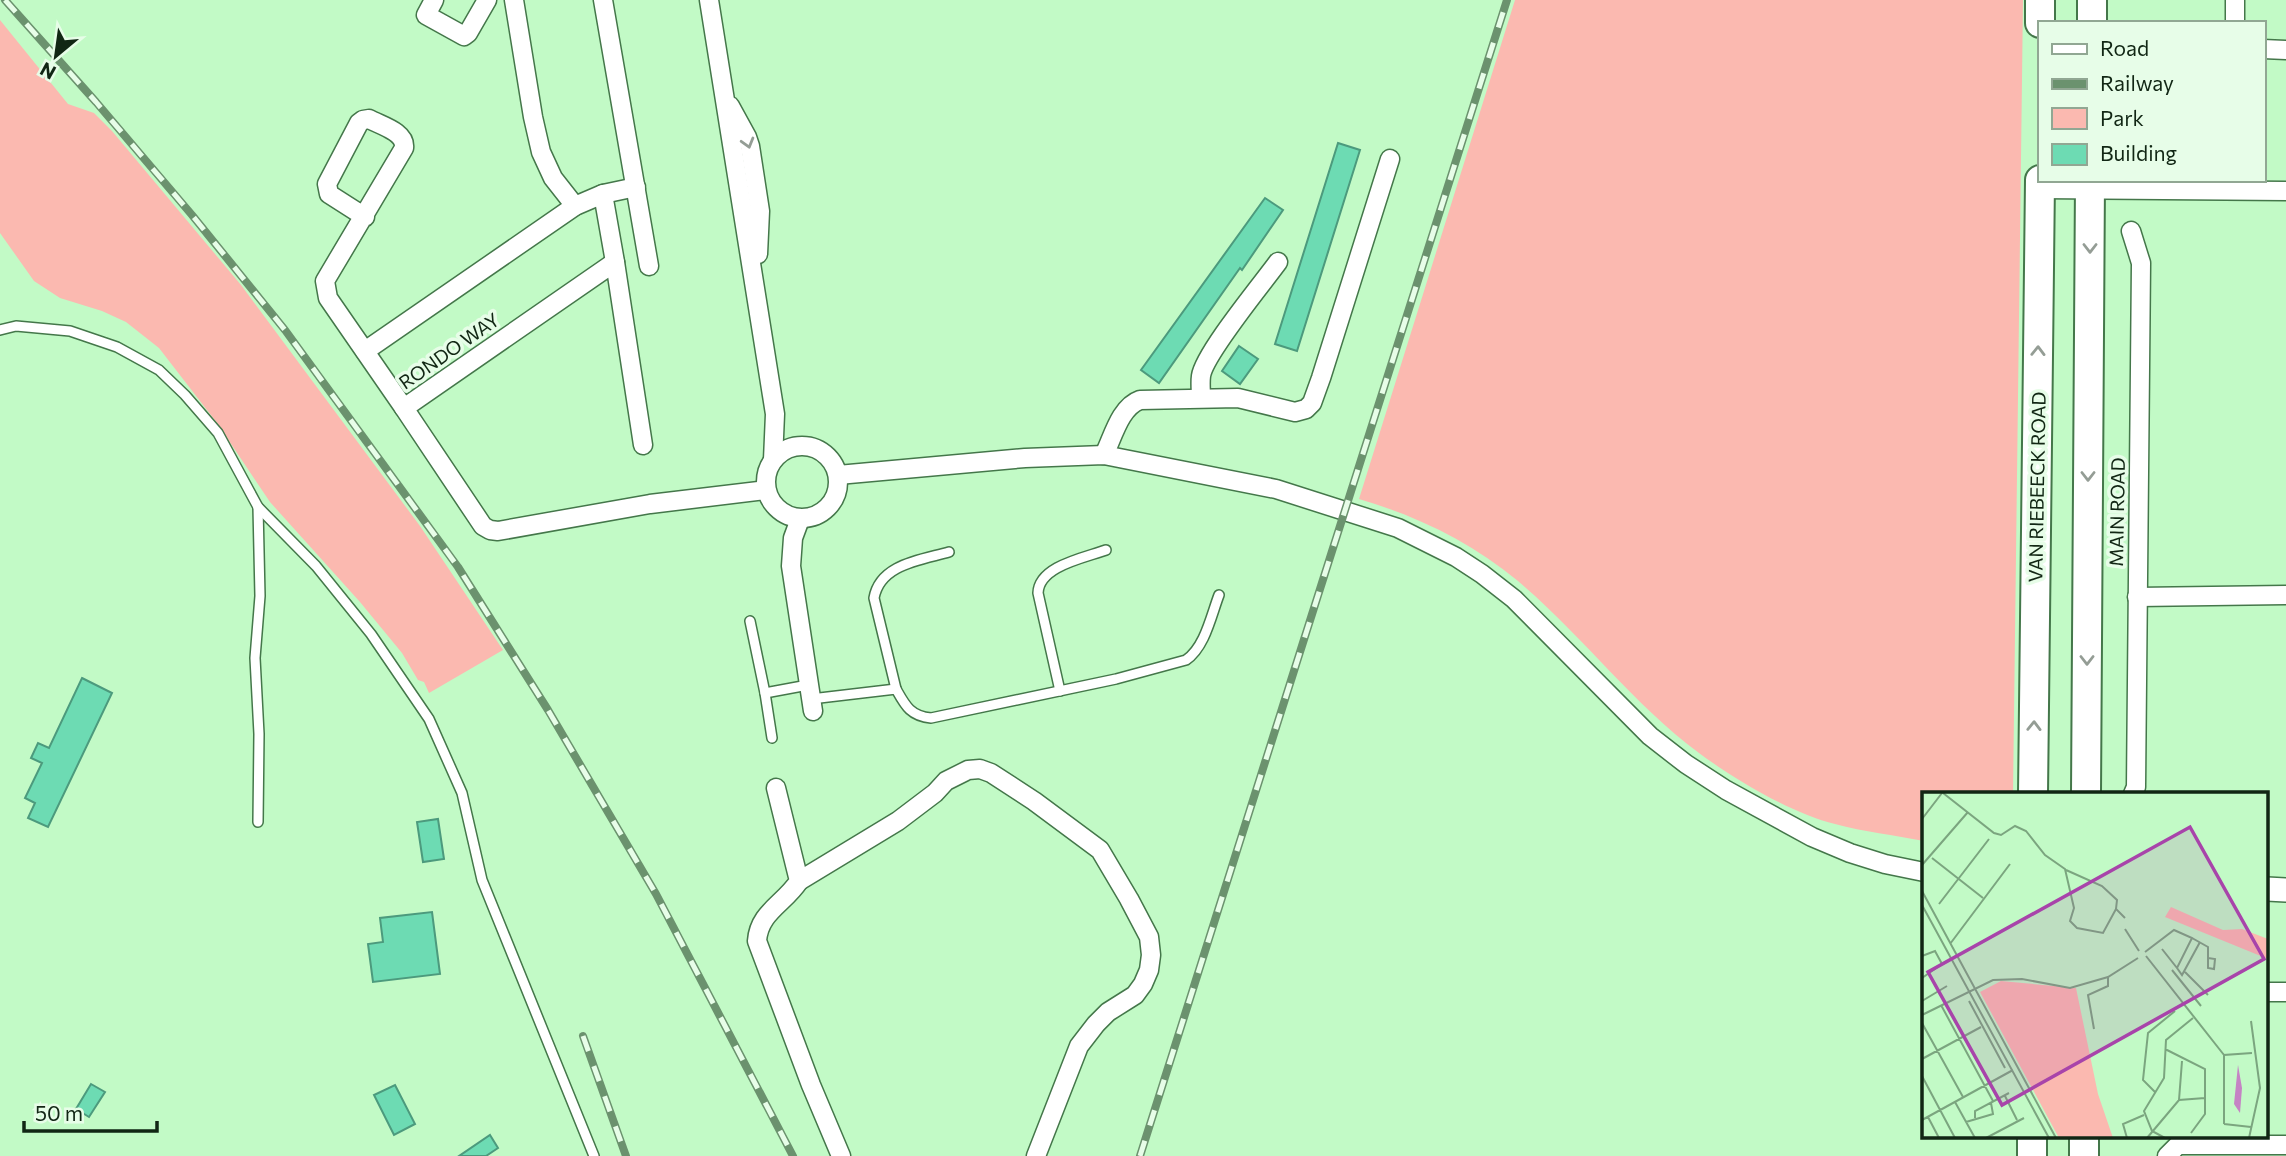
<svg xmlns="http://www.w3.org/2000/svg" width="2286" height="1156" font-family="Commissioner,sans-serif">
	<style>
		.green { fill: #fbb9b0 }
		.building { fill: #6ddbb3; stroke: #4c9a7d; stroke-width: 2 }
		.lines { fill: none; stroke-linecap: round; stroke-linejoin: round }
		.service-casing { stroke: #44774a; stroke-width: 12 }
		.minor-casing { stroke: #44774a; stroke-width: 21 }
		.tertiary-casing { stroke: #44774a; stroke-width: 26 }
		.primary-casing { stroke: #44774a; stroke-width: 32 }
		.service { stroke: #fff; stroke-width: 9 }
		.minor { stroke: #fff; stroke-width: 18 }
		.tertiary { stroke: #fff; stroke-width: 23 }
		.primary { stroke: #fff; stroke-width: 28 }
		.rail-casing { stroke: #6b926e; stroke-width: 8 }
		.rail { stroke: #e7fde8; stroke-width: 5; stroke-dasharray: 16; stroke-linecap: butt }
		.oneway { stroke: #949d95 }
		.labels { text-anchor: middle; stroke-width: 7; stroke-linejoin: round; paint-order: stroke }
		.street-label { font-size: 19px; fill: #112614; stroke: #e7fde8 }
		.inset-road { fill: none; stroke: #7ba57f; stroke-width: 2 }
		.view { fill: #a844aa; fill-opacity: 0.15; stroke: #a844aa; stroke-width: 3.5 }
		.inset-edge { fill: none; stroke: #112614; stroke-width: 3.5 }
	</style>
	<rect width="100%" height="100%" fill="#c2fac6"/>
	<g class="green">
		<path d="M1515 0H2023L2013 794H1924V841C1894 835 1864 832 1835 824 1792 814 1734 779 1699 753 1632 703 1582 635 1518 581 1471 542 1417 516 1359 499Z"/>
		<path d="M0 20 68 104 94 113 112 131 241 285 420 526 503 650 429 693 424 682 418 680 402 653 360 602 270 502 217 423 159 348 126 322 102 311 60 298 34 281 0 233Z"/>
	</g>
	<g class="building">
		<path d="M1338 143 1360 150 1297 351 1275 344Z"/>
		<path d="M1265 198 1283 210 1242 270 1240 268 1159 383 1141 370Z"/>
		<path d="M1239 346 1258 359 1240 384 1222 371Z"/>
		<path d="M82 678 112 693 48 827 28 818 35 803 25 798 42 763 31 758 38 743 49 748Z"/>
		<path d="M438 819 444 859 423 862 417 822Z"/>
		<path d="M432 912 440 974 373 982 368 944 383 942 380 918Z"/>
		<path d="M91 1084 105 1092 89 1117 76 1109Z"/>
		<path d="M395 1085 415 1124 394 1135 374 1095Z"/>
		<path d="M490 1135 498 1148 486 1156H459Z"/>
	</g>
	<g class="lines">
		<g class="service-casing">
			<g id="service">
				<path d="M0 330 16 326 70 331 117 347 159 370 185 395 218 433 258 507 316 566 371 634 429 719 462 793 482 880 594 1156"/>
				<path d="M750 621 765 693 808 685"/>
				<path d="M896 689 874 598C880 564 921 560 949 552"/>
				<path d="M1060 691 1038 593C1039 566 1084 558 1106 550"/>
				<path d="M765 693 772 738"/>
				<path d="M811 699 896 689C905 705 910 716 931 718L1116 679 1186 660C1205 647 1211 616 1219 595"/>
				<path d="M258 822 259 734 255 658 260 596 258 507"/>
			</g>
		</g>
		<g class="minor-casing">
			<g id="minor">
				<path d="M434 0 426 15 464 36 468 33 487 0"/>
				<path d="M514 0 533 117 541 152 553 178 575 206"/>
				<path d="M603 0 649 266"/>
				<path d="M709 0 775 414 773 460"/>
				<path d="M2235 23V0"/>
				<path d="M2263 49 2286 50"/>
				<path d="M730 106 747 137 750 146 760 211 758 254"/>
				<path d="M2040 189 2286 191"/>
				<path d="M603 194 636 187"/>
				<path d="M365 217 329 194 327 184 359 123 363 120 369 119C382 126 406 132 404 148L325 281 328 298 404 408"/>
				<path d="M2131 231 2141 263 2136 787 2133 794"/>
				<path d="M365 351 575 206 603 194 615 262"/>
				<path d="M1201 398C1201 391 1200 383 1201 376 1204 354 1262 284 1278 262"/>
				<path d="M643 445 615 262 404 408 483 526 490 530 498 531 650 504 766 490"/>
				<circle cx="802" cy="482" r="36"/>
				<path d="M1104 455C1113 437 1120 407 1140 400L1238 398 1295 412 1306 409 1312 403 1321 378 1390 159"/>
				<path d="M838 475 1025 458 1104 455 1276 489 1398 528 1456 557 1482 574 1514 599 1650 736 1686 764 1726 790 1812 837 1850 853 1885 864 1924 872"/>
				<path d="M800 519 793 538 791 566 813 711"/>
				<path d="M2137 597 2286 595"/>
				<path d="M776 788 799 881C784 904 759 912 757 941L811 1085 841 1156"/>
				<path d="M799 881 898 821 935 793 946 781 968 770 980 769 991 773 1034 801 1100 850 1129 899 1149 937 1151 955 1149 970 1143 984 1135 995 1108 1012 1096 1024 1079 1046 1036 1156"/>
				<path d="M2267 992H2286"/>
				<path d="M2167 1156 2178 1145H2286"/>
			</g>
		</g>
		<g class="tertiary-casing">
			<path id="tertiary" d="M2267 889 2286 890"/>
		</g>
		<g class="primary-casing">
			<g id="primary">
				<path d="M2040 0V23"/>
				<path d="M2092 23V0"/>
				<path d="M2033 794 2040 180"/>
				<path d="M2086 794 2090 180"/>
				<path d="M2032 1156V1137"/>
				<path d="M2084 1156V1137"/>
			</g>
		</g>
		<use href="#service" class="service"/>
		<use href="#minor" class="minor"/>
		<use href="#tertiary" class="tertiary"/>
		<use href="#primary" class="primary"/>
		<g class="rail-casing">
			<g id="rail">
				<path d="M5 0 96 102 192 215 285 330 458 567 548 710 656 894 793 1156"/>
				<path d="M583 1036 626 1156"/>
				<path d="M1140 1156 1507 0"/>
			</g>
		</g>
		<use href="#rail" class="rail"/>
	</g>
	<defs><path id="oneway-chevron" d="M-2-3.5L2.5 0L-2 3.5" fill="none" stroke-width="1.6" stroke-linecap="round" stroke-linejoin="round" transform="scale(1.75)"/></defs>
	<g class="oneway">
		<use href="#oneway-chevron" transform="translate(748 143) rotate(74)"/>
		<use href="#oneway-chevron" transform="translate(2090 248) rotate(90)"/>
		<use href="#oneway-chevron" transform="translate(2038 351) rotate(-89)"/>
		<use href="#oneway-chevron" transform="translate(2088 476) rotate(90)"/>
		<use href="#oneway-chevron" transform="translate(2087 660) rotate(90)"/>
		<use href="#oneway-chevron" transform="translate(2034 726) rotate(-89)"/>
	</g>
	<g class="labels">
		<g class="street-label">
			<text transform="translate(449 351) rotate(-35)" y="7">RONDO WAY</text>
			<text transform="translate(2037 487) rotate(-89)" y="7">VAN RIEBEECK ROAD</text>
			<text transform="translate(2117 512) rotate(-89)" y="7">MAIN ROAD</text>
		</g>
	</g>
	<g transform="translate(1922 792)">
		<rect width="346" height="346" fill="#c2fac6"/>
		<path d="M249 115 301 138 320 137 346 147V167L243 125ZM79 189 154 196 176 302 191 346H137L58 200Z" fill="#fbb9b0"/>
		<path d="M316 273 320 296 318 321 312 312Z" fill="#c583c4"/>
		<path class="inset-road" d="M21 1 72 41 79 43 93 34 104 39 123 63 143 77 152 116 148 129 155 136 181 141 194 117M0 27 20 1M10 66 61 106M0 73 46 20M144 78 180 94 195 108 194 117 203 126M0 99 134 346M17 112 67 47M0 113 127 346M203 137 217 159M270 146 286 155V176L292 177 293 167 286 166M28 152 88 72M223 160 252 138 270 146 255 176 240 157M0 164 13 159 20 172 0 186M224 164 302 263M255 176 260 183 278 150M250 178 279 214M263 180 286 203M0 209 25 194M47 209 83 276M19 213 71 309M0 223 71 188 100 187 148 196 186 185 216 166M0 231 41 305M172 237 166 203 186 194V185M243 257 283 277V322L269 341M0 267 59 235M0 284 33 346M233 300 221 288 226 241 253 219M83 304 95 328M257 308 260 269M33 310 53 346M6 325 17 346M53 326V319L87 301M0 328 91 278M44 330 71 322 69 311M302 332V263L330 261M302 332 329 335M64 346 102 326M205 346 201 332 222 323M225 346 257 308 283 306M243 346 230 339 222 319 242 286 244 248 271 226M327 346 338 296 329 229"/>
		<path class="view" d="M268 35 342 167 80 313 6 180Z"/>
		<rect width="346" height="346" class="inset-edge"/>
	</g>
	<rect x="2038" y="21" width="228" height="161" fill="#e7fde8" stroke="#91a793" stroke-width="2"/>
	<rect x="2052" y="44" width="35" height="10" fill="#ffffff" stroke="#91a793" stroke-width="2"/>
	<text x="2100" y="56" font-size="21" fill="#112614">Road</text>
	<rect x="2052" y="79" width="35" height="10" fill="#6b926e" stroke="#91a793" stroke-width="2"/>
	<text x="2100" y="91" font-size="21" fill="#112614">Railway</text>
	<rect x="2052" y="108" width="35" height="21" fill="#fbb9b0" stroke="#91a793" stroke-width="2"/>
	<text x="2100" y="126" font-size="21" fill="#112614">Park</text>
	<rect x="2052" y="144" width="35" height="21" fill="#6ddbb3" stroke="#91a793" stroke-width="2"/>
	<text x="2100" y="161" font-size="21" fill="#112614">Building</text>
	<g transform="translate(56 56) rotate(209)" stroke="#e7fde8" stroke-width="5" paint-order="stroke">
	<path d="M0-5L12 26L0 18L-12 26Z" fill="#112614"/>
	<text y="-10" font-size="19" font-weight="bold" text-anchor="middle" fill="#112614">N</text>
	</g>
	<path d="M24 1121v10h133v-10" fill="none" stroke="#112614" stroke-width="3.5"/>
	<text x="35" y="1121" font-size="21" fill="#112614" stroke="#e7fde8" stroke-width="5" paint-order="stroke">50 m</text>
</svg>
